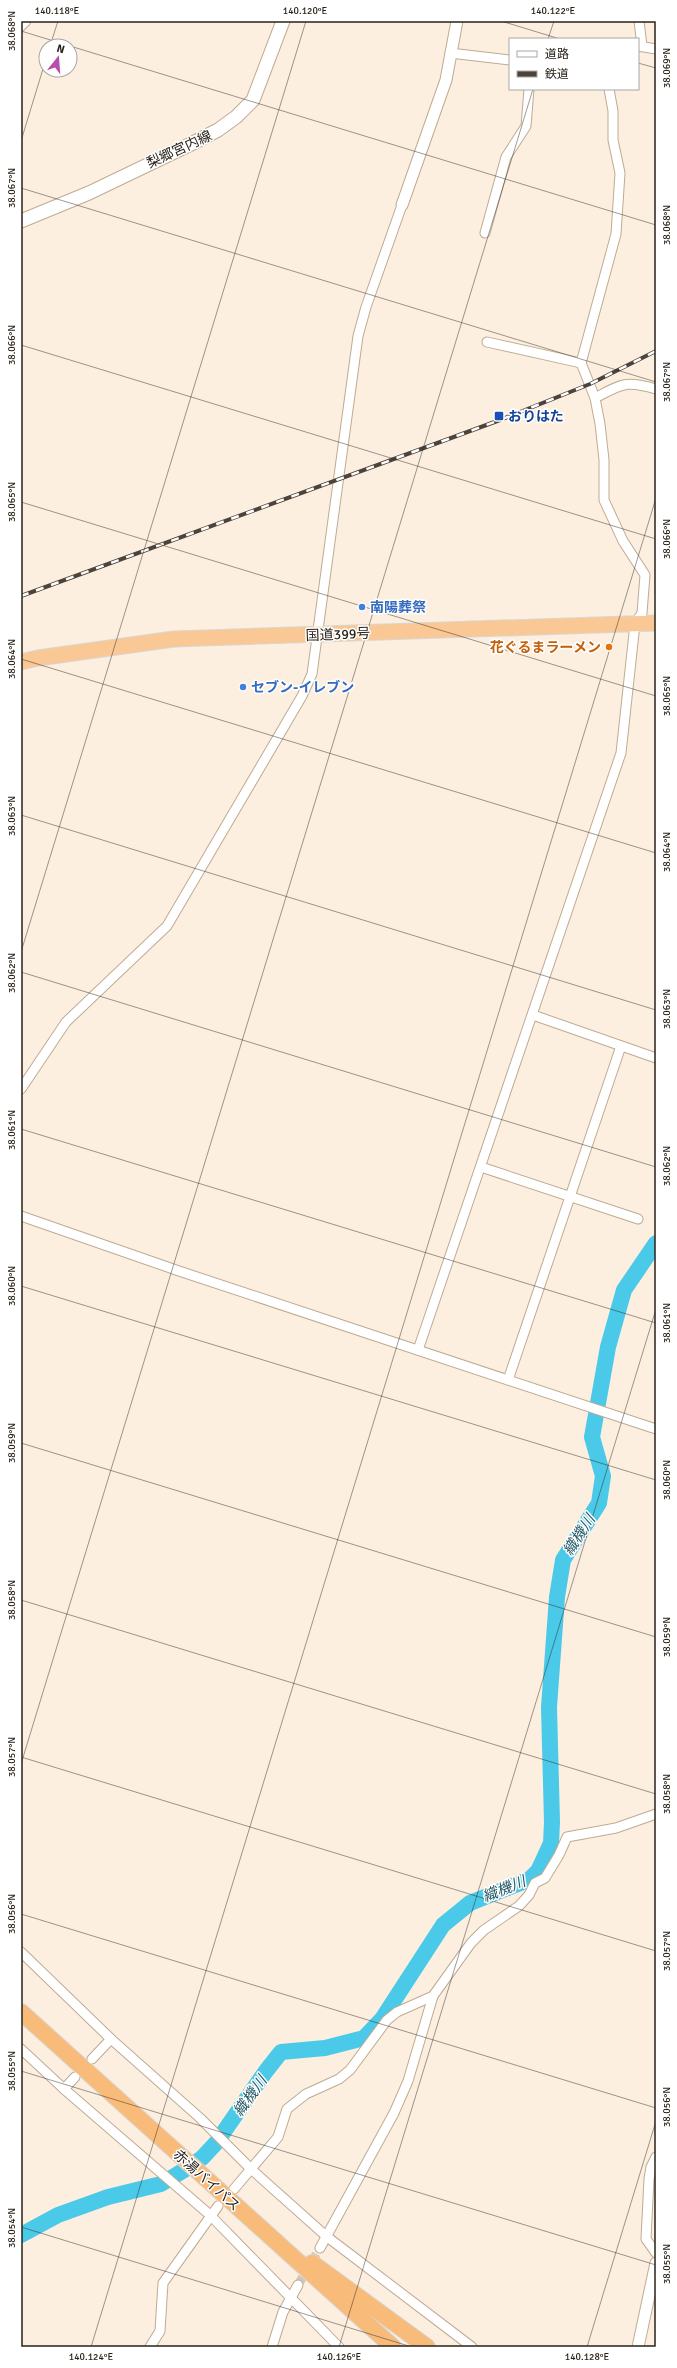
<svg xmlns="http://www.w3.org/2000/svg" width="677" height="2368" font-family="Signika,'Noto Sans JP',sans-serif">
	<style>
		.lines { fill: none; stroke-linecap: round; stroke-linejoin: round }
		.river { stroke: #4acae8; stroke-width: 16 }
		.minor-tunnel { stroke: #d2c6b8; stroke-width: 9; stroke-dasharray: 9 4.5; stroke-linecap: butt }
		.minor-casing { stroke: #bfab92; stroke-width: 11 }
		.tertiary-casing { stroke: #bfab92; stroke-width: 13 }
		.secondary-casing { stroke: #bfab92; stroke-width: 15 }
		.trunk-casing { stroke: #d8d7d5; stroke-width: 17 }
		.motorway-casing { stroke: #d8d7d5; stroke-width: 18 }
		.minor { stroke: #fff; stroke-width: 9 }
		.tertiary { stroke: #fff; stroke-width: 11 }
		.secondary { stroke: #fff; stroke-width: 13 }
		.trunk { stroke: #fac894; stroke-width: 15 }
		.motorway { stroke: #f8bb79; stroke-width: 16 }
		.rail-casing { stroke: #4c443a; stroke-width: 4 }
		.rail { stroke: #fff; stroke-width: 2.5; stroke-dasharray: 8; stroke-linecap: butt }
		.ticks { fill: none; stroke: #292218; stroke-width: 1; stroke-opacity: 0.45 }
		.transit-dot { fill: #1a4fb4; stroke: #fff; stroke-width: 1.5 }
		.shop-dot { fill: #3f7fe0; stroke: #fff; stroke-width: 1.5 }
		.food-dot { fill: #e8710a; stroke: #fff; stroke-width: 1.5 }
		.labels { text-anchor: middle; stroke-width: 3; stroke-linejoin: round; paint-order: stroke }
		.street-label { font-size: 14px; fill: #292218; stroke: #fff }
		.transit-label { font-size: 14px; font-weight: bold; fill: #164399; stroke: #fff; text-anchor: start }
		.shop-label { font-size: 14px; font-weight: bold; fill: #366cbe; stroke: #fff; text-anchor: start }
		.food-label { font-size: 14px; font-weight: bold; fill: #c56008; stroke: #fff; text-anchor: end }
		.water-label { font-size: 15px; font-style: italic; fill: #245966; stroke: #fff }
		.neatline { fill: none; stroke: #292218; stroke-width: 1.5 }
		.ticks-label { font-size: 10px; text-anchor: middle; fill: #292218 }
	</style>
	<rect width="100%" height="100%" fill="#fcefe0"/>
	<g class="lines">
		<path class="river" d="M21 2235 58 2215 108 2197 161 2184 186 2169 202 2158 216 2143 266 2071 281 2052 325 2048 364 2038 382 2019 443 1925 470 1903 530 1879 538 1871 551 1843 552 1822 549 1707 557 1597 563 1560 599 1503 603 1476 592 1437 608 1347 624 1290 656 1243"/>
		<path class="minor-tunnel" d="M298 2285 320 2248"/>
		<g class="minor-casing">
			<g id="minor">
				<path d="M639 21 642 46"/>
				<path d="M21 26 26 21"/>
				<path d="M638 46 656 49"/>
				<path d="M450 53 510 60"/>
				<path d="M485 233 506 157 526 126 529 89"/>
				<path d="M487 342 581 363"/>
				<path d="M595 398C622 384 625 380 656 389"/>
				<path d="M533 1015 656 1058"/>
				<path d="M21 1089 66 1022 167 926 302 696 312 674 358 336 366 307 402 205"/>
				<path d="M481 1167 638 1219"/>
				<path d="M21 1216 179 1271 656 1429"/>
				<path d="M418 1350 621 753 635 624 642 613 645 575 623 541 604 500V460L600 424 595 398 581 363 616 234 620 173 613 140V111L609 89"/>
				<path d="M508 1380 621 1046"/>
				<path d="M21 1952 111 2039 200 2118 251 2169 326 2236 472 2347"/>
				<path d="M21 2049 64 2089 210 2215 339 2347"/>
				<path d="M92 2059 111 2039"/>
				<path d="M64 2089 75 2077"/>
				<path d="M656 2157 651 2167 649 2179 646 2239 656 2253"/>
				<path d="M234 2189 278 2137 287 2109 306 2094 339 2079 350 2070 387 2020 397 2012 433 1996"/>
				<path d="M320 2248 394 2113 408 2081 433 1996 471 1943 484 1930 519 1906 529 1895 535 1883 545 1878 559 1855 567 1837 616 1828 656 1814"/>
				<path d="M150 2347 160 2331 163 2283 218 2206"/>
				<path d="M272 2347 283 2312 298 2285"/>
			</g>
		</g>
		<g class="tertiary-casing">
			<g id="tertiary">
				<path d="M402 205 446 80 457 21"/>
				<path d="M638 2347 656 2263"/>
			</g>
		</g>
		<g class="secondary-casing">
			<path id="secondary" d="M21 221 89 193 189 145 218 130 236 117 253 100 283 21"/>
		</g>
		<g class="trunk-casing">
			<path id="trunk" d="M21 662 38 658 174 639 656 623"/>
		</g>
		<g class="motorway-casing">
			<g id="motorway">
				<path d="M21 2012 393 2347"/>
				<path d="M312 2263 427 2347"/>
			</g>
		</g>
		<use href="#minor" class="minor"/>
		<use href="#tertiary" class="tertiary"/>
		<use href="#secondary" class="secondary"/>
		<use href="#trunk" class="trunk"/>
		<use href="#motorway" class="motorway"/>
		<g class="rail-casing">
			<path id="rail" d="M21 596 500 420 590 384 656 351"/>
		</g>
		<use href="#rail" class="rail"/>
	</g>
	<path class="ticks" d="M501 21 560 39M21 31 70 46M548 39 554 21M50 46 58 21M70 46 656 225M638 63 656 68M21 141 46 59M21 188 656 382M21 345 656 539M21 502 656 696M21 659 656 853M21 815 656 1010M21 952 306 21M21 972 656 1167M21 1129 656 1323M21 1286 656 1480M21 1443 656 1637M21 1600 656 1794M21 1757 656 1951M21 1764 533 89M21 1914 656 2108M21 2071 656 2265M21 2227 412 2347M91 2347 656 498M339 2347 656 1309M587 2347 656 2121"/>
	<rect class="transit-dot" x="494" y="411" width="10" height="10" rx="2"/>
	<g class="shop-dot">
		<circle cx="362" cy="607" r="4"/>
		<circle cx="243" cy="687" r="4"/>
	</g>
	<circle class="food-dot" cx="609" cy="647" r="4"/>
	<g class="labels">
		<g class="street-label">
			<text transform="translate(179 149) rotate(-25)" y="5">梨郷宮内線</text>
			<text transform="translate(338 634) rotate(-2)" y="5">国道399号</text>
			<text transform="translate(207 2180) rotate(42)" y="5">赤湯バイパス</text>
		</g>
		<g class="transit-label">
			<text x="508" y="421">おりはた</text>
		</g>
		<g class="shop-label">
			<text x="370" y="612">南陽葬祭</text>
			<text x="251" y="692">セブン-イレブン</text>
		</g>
		<g class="food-label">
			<text x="601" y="652">花ぐるまラーメン</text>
		</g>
		<g class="water-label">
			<text transform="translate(579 1535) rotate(-57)" y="5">織機川</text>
			<text transform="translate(504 1889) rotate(-22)" y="5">織機川</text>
			<text transform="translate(250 2096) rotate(-54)" y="5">織機川</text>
		</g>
	</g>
	<rect width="677" height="2368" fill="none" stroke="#ffffff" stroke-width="44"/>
	<rect x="509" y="38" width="130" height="52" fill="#ffffff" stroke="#a9a7a3"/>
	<rect x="517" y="51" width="20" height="6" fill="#ffffff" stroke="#a9a7a3"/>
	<text x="545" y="58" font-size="12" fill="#292218">道路</text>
	<rect x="517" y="71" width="20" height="6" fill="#4c443a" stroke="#a9a7a3"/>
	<text x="545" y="78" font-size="12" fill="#292218">鉄道</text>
	<g transform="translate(58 58) rotate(17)"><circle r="19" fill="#ffffff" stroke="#a9a7a3"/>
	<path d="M0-3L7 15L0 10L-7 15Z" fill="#b94dad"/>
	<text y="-6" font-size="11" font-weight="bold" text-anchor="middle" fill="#292218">N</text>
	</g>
	<rect x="22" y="22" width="633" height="2324" class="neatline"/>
	<g class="ticks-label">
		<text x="57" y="14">140.118°E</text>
		<text x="305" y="14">140.120°E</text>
		<text x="553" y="14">140.122°E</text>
		<text transform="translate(11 31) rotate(-90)" y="4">38.068°N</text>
		<text transform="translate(666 68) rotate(-90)" y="4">38.069°N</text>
		<text transform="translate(11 188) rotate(-90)" y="4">38.067°N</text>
		<text transform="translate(666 225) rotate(-90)" y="4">38.068°N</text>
		<text transform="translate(11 345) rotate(-90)" y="4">38.066°N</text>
		<text transform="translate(666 382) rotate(-90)" y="4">38.067°N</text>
		<text transform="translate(11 502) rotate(-90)" y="4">38.065°N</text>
		<text transform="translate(666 539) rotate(-90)" y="4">38.066°N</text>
		<text transform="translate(11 659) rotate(-90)" y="4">38.064°N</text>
		<text transform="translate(666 696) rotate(-90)" y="4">38.065°N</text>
		<text transform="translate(11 816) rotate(-90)" y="4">38.063°N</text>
		<text transform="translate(666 852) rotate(-90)" y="4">38.064°N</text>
		<text transform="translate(11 973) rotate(-90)" y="4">38.062°N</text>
		<text transform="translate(666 1009) rotate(-90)" y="4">38.063°N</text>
		<text transform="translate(11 1130) rotate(-90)" y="4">38.061°N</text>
		<text transform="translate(666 1166) rotate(-90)" y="4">38.062°N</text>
		<text transform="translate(11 1286) rotate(-90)" y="4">38.060°N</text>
		<text transform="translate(666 1323) rotate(-90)" y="4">38.061°N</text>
		<text transform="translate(11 1443) rotate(-90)" y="4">38.059°N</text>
		<text transform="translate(666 1480) rotate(-90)" y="4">38.060°N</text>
		<text transform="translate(11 1600) rotate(-90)" y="4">38.058°N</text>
		<text transform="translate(666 1637) rotate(-90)" y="4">38.059°N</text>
		<text transform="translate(11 1757) rotate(-90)" y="4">38.057°N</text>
		<text transform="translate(666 1794) rotate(-90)" y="4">38.058°N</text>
		<text transform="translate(11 1914) rotate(-90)" y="4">38.056°N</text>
		<text transform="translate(666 1951) rotate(-90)" y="4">38.057°N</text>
		<text transform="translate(11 2071) rotate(-90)" y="4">38.055°N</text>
		<text transform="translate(666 2107) rotate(-90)" y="4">38.056°N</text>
		<text transform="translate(11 2228) rotate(-90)" y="4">38.054°N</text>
		<text transform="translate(666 2264) rotate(-90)" y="4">38.055°N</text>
		<text x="91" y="2360">140.124°E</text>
		<text x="339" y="2360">140.126°E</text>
		<text x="587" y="2360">140.128°E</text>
	</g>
</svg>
